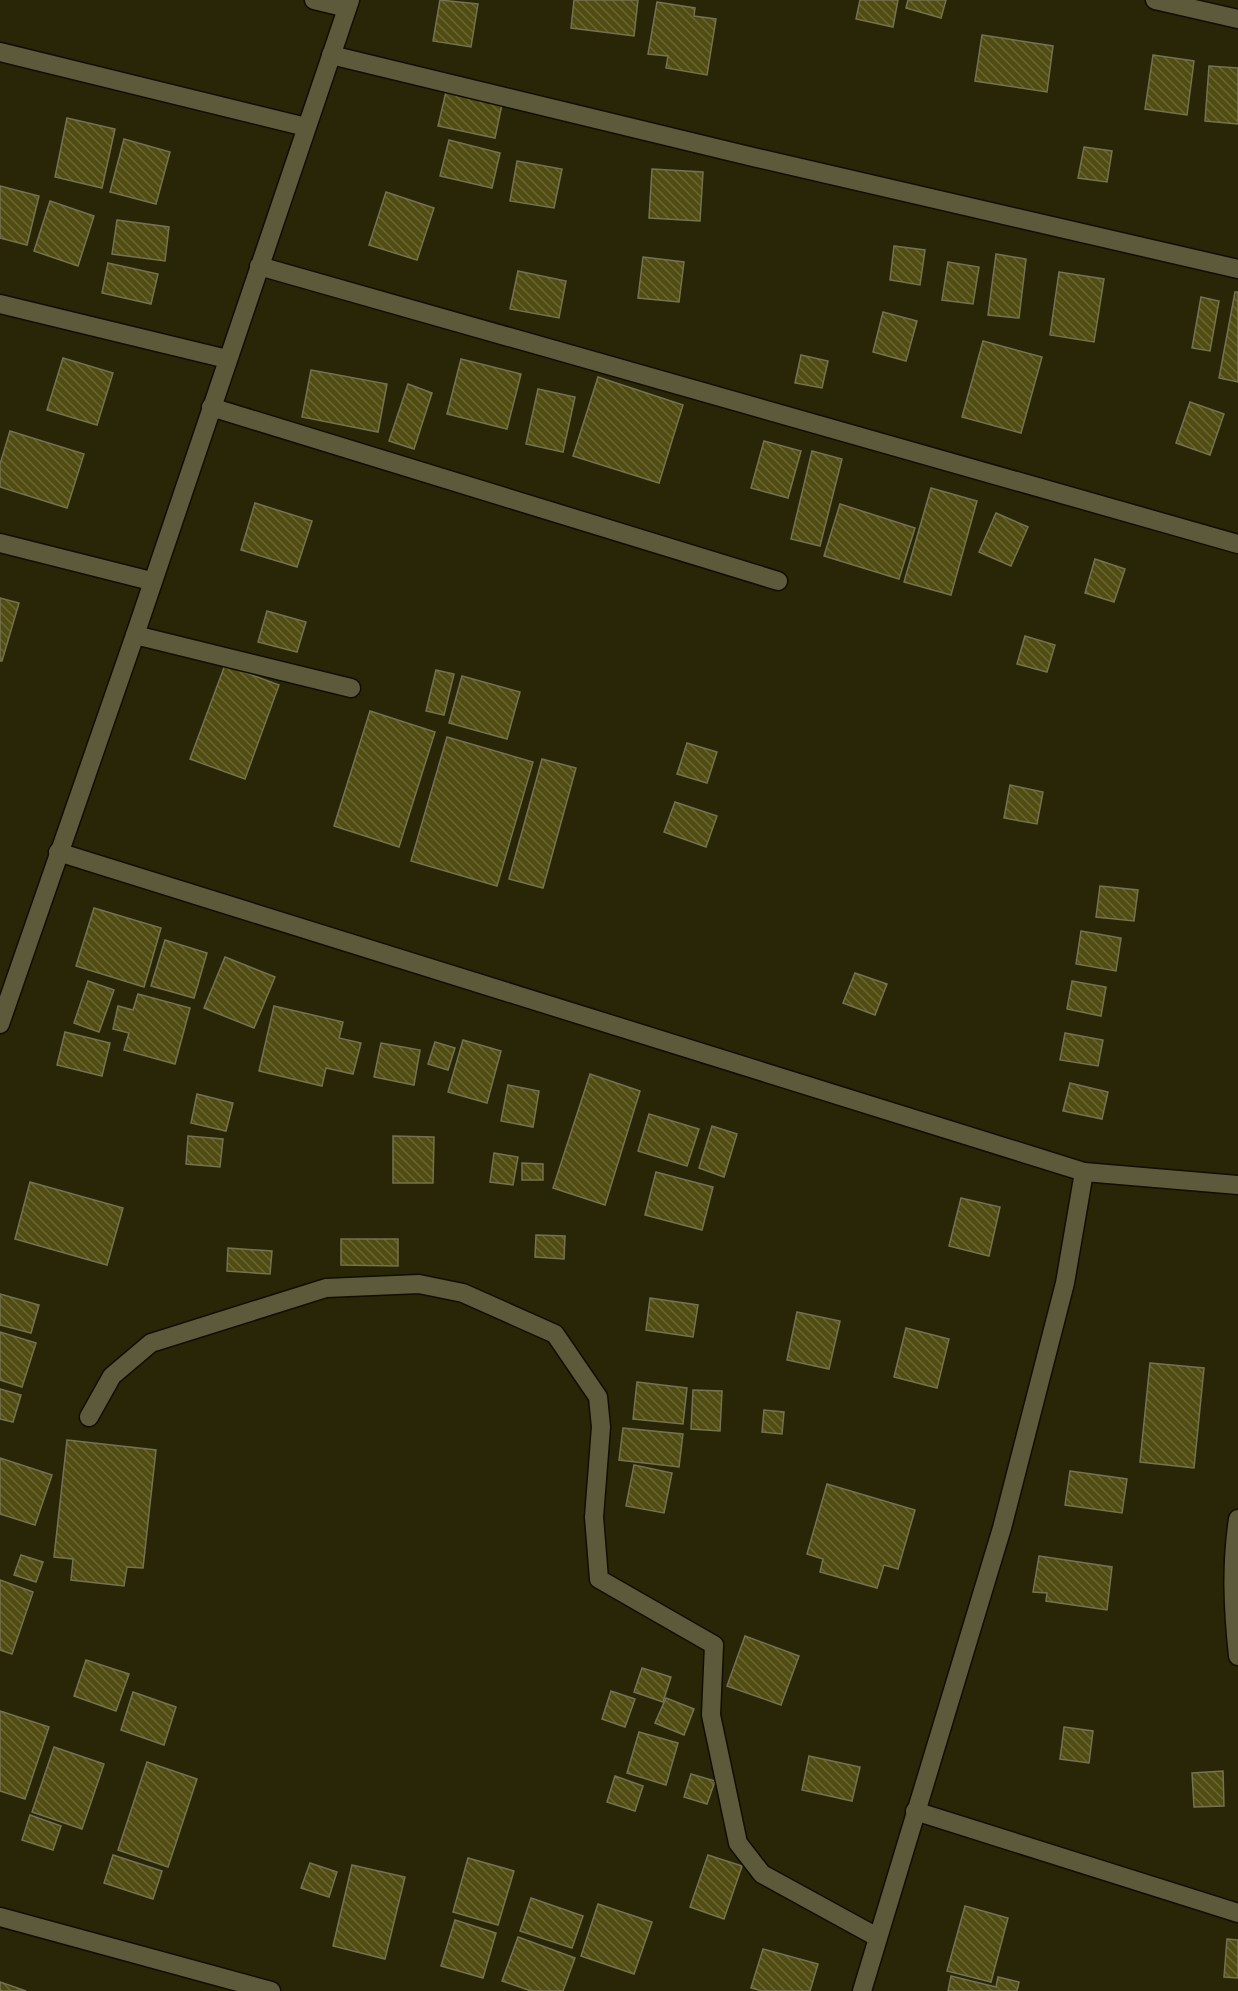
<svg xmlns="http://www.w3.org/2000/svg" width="1238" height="1991" font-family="'Open Sans',sans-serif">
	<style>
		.building { fill: url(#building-back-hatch); stroke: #747252; stroke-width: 1.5 }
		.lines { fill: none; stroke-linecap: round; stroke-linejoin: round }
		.minor-casing { stroke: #110e00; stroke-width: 21 }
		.minor { stroke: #5c5a3b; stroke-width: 18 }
	</style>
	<defs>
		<pattern id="building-back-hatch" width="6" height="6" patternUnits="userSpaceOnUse" patternTransform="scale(1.5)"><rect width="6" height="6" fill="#504c12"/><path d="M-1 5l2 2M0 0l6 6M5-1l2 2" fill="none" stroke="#6a6634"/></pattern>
	</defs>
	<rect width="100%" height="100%" fill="#282607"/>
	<g class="building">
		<path d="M440 0 478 4 471 47 433 41Z"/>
		<path d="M574 0H638L634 36 571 28Z"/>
		<path d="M860 0H898L893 27 856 19Z"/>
		<path d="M908 0H946L941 18 906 8Z"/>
		<path d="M657 2 695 8 694 16 716 19 707 75 666 68 668 56 648 54Z"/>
		<path d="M982 35 1053 46 1047 92 975 81Z"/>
		<path d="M1153 55 1194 61 1187 115 1145 109Z"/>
		<path d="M1209 66 1238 68V124L1205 121Z"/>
		<path d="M446 92 502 104 495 138 438 126Z"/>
		<path d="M67 118 115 129 102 188 55 177Z"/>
		<path d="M124 139 170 152 156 204 110 192Z"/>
		<path d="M449 140 500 153 492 188 440 176Z"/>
		<path d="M1084 147 1112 151 1107 182 1078 178Z"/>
		<path d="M517 161 562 169 554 208 510 201Z"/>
		<path d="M652 169 703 172 700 221 649 218Z"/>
		<path d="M0 186 39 196 27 245 0 238Z"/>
		<path d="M386 192 434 208 417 260 369 245Z"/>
		<path d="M50 201 94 216 78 266 34 251Z"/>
		<path d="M117 220 169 227 165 261 112 254Z"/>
		<path d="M894 246 925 250 920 285 890 280Z"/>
		<path d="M996 254 1026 259 1019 318 988 315Z"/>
		<path d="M643 257 684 262 679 302 638 298Z"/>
		<path d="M948 262 979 267 973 304 942 300Z"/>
		<path d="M108 263 158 274 151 304 102 293Z"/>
		<path d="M518 271 566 281 559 318 510 309Z"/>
		<path d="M1059 272 1104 279 1094 342 1050 335Z"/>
		<path d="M1235 292H1238V382L1219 378Z"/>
		<path d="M1201 297 1219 301 1210 351 1192 348Z"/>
		<path d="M883 312 917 321 906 361 873 352Z"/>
		<path d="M983 341 1042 357 1021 433 962 417Z"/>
		<path d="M801 355 828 361 822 388 795 383Z"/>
		<path d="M63 358 113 373 97 425 47 410Z"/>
		<path d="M461 359 521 374 507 429 447 414Z"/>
		<path d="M311 370 387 384 378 432 302 417Z"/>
		<path d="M598 377 683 405 659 483 573 456Z"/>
		<path d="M408 384 432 393 414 449 389 441Z"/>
		<path d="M538 389 575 397 563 452 526 444Z"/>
		<path d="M1190 402 1224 414 1210 455 1176 443Z"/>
		<path d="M10 431 84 454 67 508 0 487V464Z"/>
		<path d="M764 441 801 451 788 498 751 488Z"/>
		<path d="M812 451 842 459 820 546 791 539Z"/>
		<path d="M931 488 977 501 951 595 904 582Z"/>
		<path d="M255 503 312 521 297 567 241 550Z"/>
		<path d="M840 504 915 528 899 579 824 556Z"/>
		<path d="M996 513 1028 527 1011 566 979 552Z"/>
		<path d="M1095 559 1125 569 1114 602 1085 593Z"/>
		<path d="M0 598 19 603 2 661H0Z"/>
		<path d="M267 611 306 622 297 652 258 642Z"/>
		<path d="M1025 636 1055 645 1047 672 1017 664Z"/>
		<path d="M225 665 279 685 245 779 190 759Z"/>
		<path d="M436 670 454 674 444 715 426 711Z"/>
		<path d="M462 676 520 692 507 739 449 723Z"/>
		<path d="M370 711 435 732 399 847 334 826Z"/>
		<path d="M447 737 533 762 497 886 411 861Z"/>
		<path d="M687 743 717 752 707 783 677 774Z"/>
		<path d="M542 759 576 768 543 888 509 879Z"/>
		<path d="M1010 785 1043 792 1037 824 1004 818Z"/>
		<path d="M675 802 717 816 706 847 664 832Z"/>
		<path d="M1100 886 1138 890 1134 921 1096 917Z"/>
		<path d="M94 908 161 928 144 987 76 966Z"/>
		<path d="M1081 931 1121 938 1116 971 1076 964Z"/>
		<path d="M165 940 207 953 194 998 151 986Z"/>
		<path d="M225 957 275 977 254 1028 204 1008Z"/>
		<path d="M855 973 887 984 875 1015 843 1003Z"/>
		<path d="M88 981 114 990 99 1032 74 1023Z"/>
		<path d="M1072 981 1106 987 1101 1016 1067 1009Z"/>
		<path d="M138 994 190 1008 175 1064 124 1050 129 1033 113 1029 118 1006 133 1010Z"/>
		<path d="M274 1006 343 1022 339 1038 361 1043 353 1074 326 1068 322 1086 259 1071Z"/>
		<path d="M65 1032 110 1043 102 1076 57 1065Z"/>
		<path d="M1065 1033 1103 1040 1098 1066 1060 1060Z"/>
		<path d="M463 1040 501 1051 487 1103 448 1092Z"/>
		<path d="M435 1042 455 1048 448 1070 428 1064Z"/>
		<path d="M381 1043 420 1050 414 1085 374 1077Z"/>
		<path d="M590 1074 640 1091 605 1205 553 1188Z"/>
		<path d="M1070 1083 1108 1092 1102 1119 1063 1111Z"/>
		<path d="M508 1085 539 1091 533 1127 501 1121Z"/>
		<path d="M197 1094 233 1103 226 1131 191 1123Z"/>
		<path d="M649 1114 699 1129 687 1166 638 1151Z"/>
		<path d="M712 1126 737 1134 724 1177 699 1168Z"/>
		<path d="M188 1136 223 1139 220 1167 186 1164Z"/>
		<path d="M393 1136 434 1137 433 1183H393Z"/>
		<path d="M494 1153 518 1157 513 1185 490 1182Z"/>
		<path d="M522 1163 543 1164V1180H522Z"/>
		<path d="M656 1172 713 1187 702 1230 645 1215Z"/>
		<path d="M30 1182 123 1208 107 1265 15 1239Z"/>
		<path d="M961 1198 1000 1207 989 1256 949 1246Z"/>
		<path d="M536 1235 565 1236 564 1259 535 1257Z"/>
		<path d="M341 1239H398V1266L341 1265Z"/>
		<path d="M228 1248 272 1251 270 1274 227 1271Z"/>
		<path d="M0 1294 39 1305 31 1333 0 1325Z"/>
		<path d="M650 1298 698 1305 693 1337 646 1330Z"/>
		<path d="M797 1312 840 1321 829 1369 787 1360Z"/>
		<path d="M906 1328 949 1339 937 1388 894 1377Z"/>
		<path d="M0 1332 36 1343 22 1387 0 1380Z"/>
		<path d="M1150 1363 1204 1368 1194 1468 1140 1462Z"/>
		<path d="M637 1382 687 1388 683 1424 633 1419Z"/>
		<path d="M0 1389 21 1395 13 1422 0 1419Z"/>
		<path d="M693 1390 722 1391 720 1431 691 1429Z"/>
		<path d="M764 1410 784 1412 782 1434 762 1432Z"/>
		<path d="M623 1428 683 1434 679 1467 619 1460Z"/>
		<path d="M67 1440 156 1450 143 1568 127 1567 124 1586 71 1580 73 1559 54 1557Z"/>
		<path d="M0 1458 52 1475 35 1525 0 1514Z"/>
		<path d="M634 1465 672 1473 664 1513 626 1506Z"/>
		<path d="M1070 1471 1127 1479 1122 1513 1065 1505Z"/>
		<path d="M827 1484 915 1510 898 1569 884 1565 877 1588 820 1572 823 1559 807 1554Z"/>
		<path d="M21 1555 43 1562 36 1582 14 1575Z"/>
		<path d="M1039 1556 1112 1567 1107 1610 1046 1601 1047 1593 1033 1592Z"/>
		<path d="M0 1580 33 1592 12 1654 0 1650Z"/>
		<path d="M745 1636 799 1656 781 1705 727 1686Z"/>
		<path d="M86 1660 129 1674 116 1711 74 1696Z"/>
		<path d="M642 1668 671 1677 663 1702 634 1692Z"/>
		<path d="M611 1691 635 1699 625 1727 602 1719Z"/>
		<path d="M133 1692 176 1707 164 1745 121 1730Z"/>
		<path d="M666 1698 694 1709 684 1735 655 1723Z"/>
		<path d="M0 1711 49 1727 25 1799 0 1791Z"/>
		<path d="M1064 1727 1093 1731 1089 1763 1060 1759Z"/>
		<path d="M639 1732 678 1743 666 1785 627 1773Z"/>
		<path d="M54 1747 104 1764 82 1829 32 1812Z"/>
		<path d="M809 1756 860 1767 852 1801 802 1790Z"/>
		<path d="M147 1762 197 1779 168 1867 118 1850Z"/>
		<path d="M1223 1771 1224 1806 1194 1807 1192 1773Z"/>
		<path d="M691 1774 715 1781 707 1804 684 1797Z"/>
		<path d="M615 1776 643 1786 635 1811 607 1802Z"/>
		<path d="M30 1815 61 1826 53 1850 22 1840Z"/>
		<path d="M113 1855 162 1871 153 1899 104 1883Z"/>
		<path d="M708 1855 742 1866 724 1919 690 1907Z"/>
		<path d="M468 1858 514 1871 498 1925 453 1912Z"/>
		<path d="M310 1863 337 1872 329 1897 301 1888Z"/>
		<path d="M352 1865 405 1877 385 1959 333 1946Z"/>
		<path d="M531 1898 583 1916 572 1948 520 1931Z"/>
		<path d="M598 1904 652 1922 634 1974 581 1956Z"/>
		<path d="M965 1906 1008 1918 991 1982 947 1971Z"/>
		<path d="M455 1920 496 1933 483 1978 441 1966Z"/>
		<path d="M518 1937 575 1958 563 1991H531L502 1981Z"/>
		<path d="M1227 1939 1238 1940V1978L1224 1977Z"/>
		<path d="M763 1949 818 1964 810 1991H762L751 1988Z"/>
		<path d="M951 1976 996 1987 998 1977 1019 1982 1017 1991H948Z"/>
		<path d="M0 1982 26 1991H0Z"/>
	</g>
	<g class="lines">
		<g class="minor-casing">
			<g id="minor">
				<path d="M314 0 347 8"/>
				<path d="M1155 0 1238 19"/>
				<path d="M0 52 306 127"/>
				<path d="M331 55 753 157 1238 269"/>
				<path d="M259 266 1238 544"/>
				<path d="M0 304 227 359"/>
				<path d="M211 407 778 581"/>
				<path d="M0 543 151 581"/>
				<path d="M135 635 351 688"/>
				<path d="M58 852 1084 1172 1065 1283 1002 1528 862 1991"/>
				<path d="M0 1024 135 635 350 0"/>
				<path d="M1084 1172 1238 1185"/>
				<path d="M89 1417 112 1376 151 1343 326 1288 419 1284 463 1293 555 1334 598 1397 601 1427 594 1517 599 1579 714 1645 711 1715 738 1843 762 1874 877 1937"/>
				<path d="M1238 1519C1231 1566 1233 1609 1238 1656"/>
				<path d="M915 1811 1238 1913"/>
				<path d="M0 1917 271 1991"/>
			</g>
		</g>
		<use href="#minor" class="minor"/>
	</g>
</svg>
